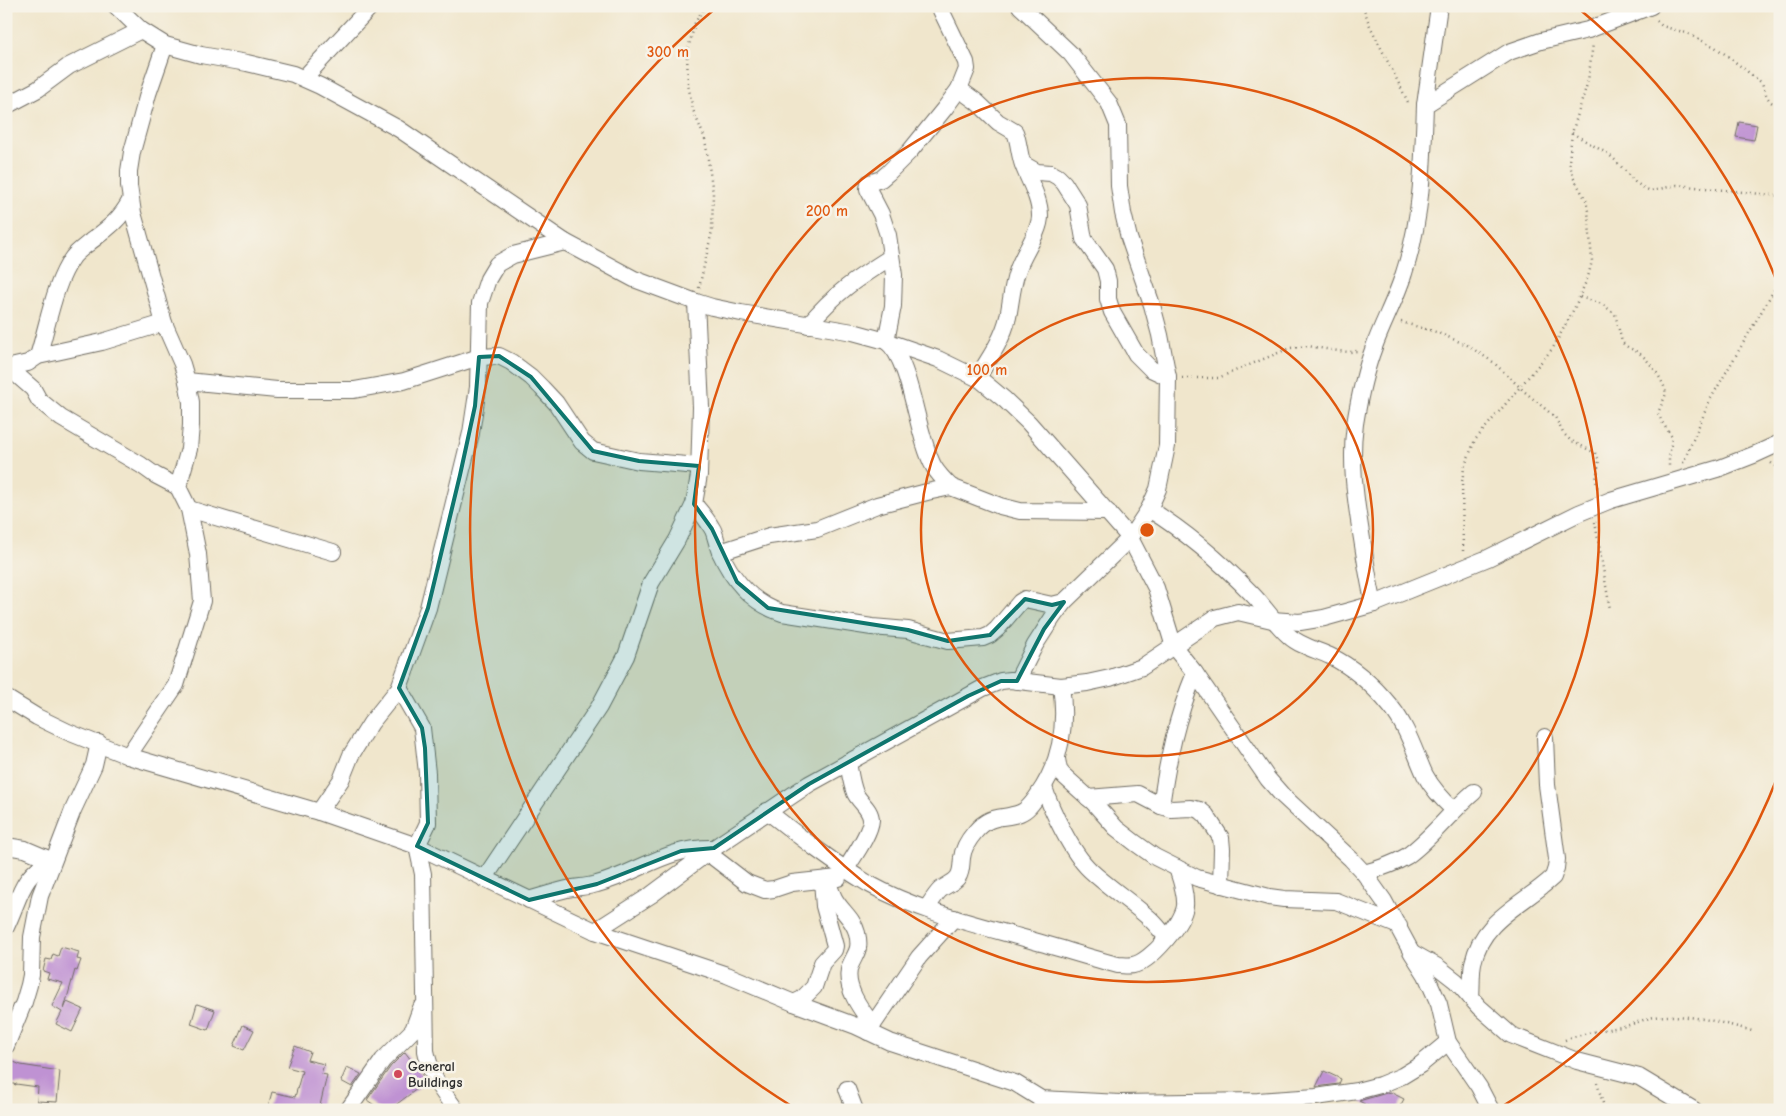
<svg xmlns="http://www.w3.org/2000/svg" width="1786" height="1116" font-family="'Comic Neue',sans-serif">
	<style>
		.building { fill: #bf92d3 }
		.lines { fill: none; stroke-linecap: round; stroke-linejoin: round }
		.street-casing { stroke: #706c63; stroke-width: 18 }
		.path { stroke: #706c63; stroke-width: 2.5; stroke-dasharray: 1 4; stroke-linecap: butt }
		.street { stroke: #fff; stroke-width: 16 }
		.marked { fill: #0f766e; fill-opacity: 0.2; stroke: #0f766e; stroke-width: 4; stroke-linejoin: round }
		.ring { fill: none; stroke: #df570e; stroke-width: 2.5 }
		.poi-dot { fill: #d1495b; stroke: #f7f3e8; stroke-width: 2 }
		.labels { text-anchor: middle; stroke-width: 5; stroke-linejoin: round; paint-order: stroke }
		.poi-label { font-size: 14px; font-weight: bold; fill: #2b2b2b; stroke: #f7f3e8; text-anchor: start }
		.centre { fill: #df570e; stroke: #f7f3e8; stroke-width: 2.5 }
		.ring-label { font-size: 15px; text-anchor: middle; font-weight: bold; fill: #df570e; stroke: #f7f3e8; stroke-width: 5; stroke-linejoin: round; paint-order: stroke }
	</style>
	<rect width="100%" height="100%" fill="#f7f3e8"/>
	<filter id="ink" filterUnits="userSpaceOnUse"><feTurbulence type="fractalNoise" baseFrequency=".02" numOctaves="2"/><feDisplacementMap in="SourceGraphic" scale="10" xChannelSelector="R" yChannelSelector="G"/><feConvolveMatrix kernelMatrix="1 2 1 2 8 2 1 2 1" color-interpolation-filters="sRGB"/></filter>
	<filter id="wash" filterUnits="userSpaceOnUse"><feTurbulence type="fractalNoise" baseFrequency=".0096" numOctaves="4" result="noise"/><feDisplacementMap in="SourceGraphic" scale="20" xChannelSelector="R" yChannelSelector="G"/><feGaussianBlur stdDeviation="1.12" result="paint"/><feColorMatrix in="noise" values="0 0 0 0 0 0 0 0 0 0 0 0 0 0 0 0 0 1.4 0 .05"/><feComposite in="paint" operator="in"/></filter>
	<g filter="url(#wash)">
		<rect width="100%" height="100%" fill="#f0e6cc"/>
		<g id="blocks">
			<g class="building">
				<path d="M1739 122 1757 125 1754 140 1736 137Z"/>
				<path d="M61 947 79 952 77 959 81 960 77 971 75 970 64 1009 67 1002 83 1009 72 1032 56 1024 62 1012 52 1006 63 983 47 979 49 973 43 971 46 959 51 960 53 954 58 956Z"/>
				<path d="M197 1004 215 1010 208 1030 191 1024Z"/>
				<path d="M243 1025 254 1030 244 1050 234 1046Z"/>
				<path d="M295 1046 310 1052 307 1060 324 1064 321 1074 327 1075 319 1110H267L272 1092 295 1097 302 1071 287 1067Z"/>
				<path d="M405 1052 423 1076 426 1082 389 1110H381L367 1100 391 1066Z"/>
				<path d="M9 1060 21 1065 60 1071 57 1102 37 1101 38 1087 16 1084V1085L6 1081V1067Z"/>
				<path d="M347 1067 361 1074 352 1087 341 1081Z"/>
				<path d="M1324 1071 1341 1079 1339 1084 1316 1087Z"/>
				<path d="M1390 1092 1404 1099 1398 1110H1376L1359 1101Z"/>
			</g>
		</g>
	</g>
	<g filter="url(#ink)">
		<use href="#blocks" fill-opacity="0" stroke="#706c63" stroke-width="1"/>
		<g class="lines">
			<g class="street-casing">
				<g id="street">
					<path d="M116 6 141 30 165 45 201 55 247 63 293 74 320 86 399 129 565 242 634 279 696 302 712 307 741 313 853 332 886 341 938 359 981 380 1005 400 1029 423 1130 538 1156 588 1174 647 1195 673 1268 779 1282 795 1351 859 1364 873 1384 901 1412 953 1426 975 1439 1004 1448 1042 1479 1087 1491 1110"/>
					<path d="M939 6 966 62 967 69 959 89 945 108 910 151 888 173 881 179 869 183 868 189 881 214 888 235 894 275 893 306 886 341C912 360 916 436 934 467 938 474 945 481 951 487"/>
					<path d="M304 78 371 6"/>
					<path d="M959 89 977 102 998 122 1015 132C1019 142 1019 154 1023 165 1029 181 1040 198 1040 216 1040 233 1022 254 1017 272 1012 286 1011 302 1008 317 1003 339 989 359 977 378"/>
					<path d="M1425 105 1439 6"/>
					<path d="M6 106 38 89 69 66 141 30"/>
					<path d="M1023 164 1037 172 1051 173 1058 177 1064 183 1078 205 1084 239 1105 269 1108 281V299L1112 312 1136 354 1151 369 1168 377"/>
					<path d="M808 325C835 293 856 279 891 257"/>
					<path d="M38 356C48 325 54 283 73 257 78 251 84 247 90 242 107 229 120 220 130 201"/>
					<path d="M6 368 28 363 38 356 102 342 164 323"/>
					<path d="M9 368 33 389 39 400 61 418 141 465 155 475 178 487"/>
					<path d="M187 381 277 390H354L404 381 479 357 499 356 511 362 531 377 542 388 556 403 582 442 593 451 639 461 699 466"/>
					<path d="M694 504C701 512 708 521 713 530 716 537 717 545 720 552 733 581 752 603 782 613L872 627 908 630 948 641 983 638 990 635 997 629 1020 602 1025 599 1052 605 1064 602"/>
					<path d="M189 509 333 552"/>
					<path d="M1149 509C1186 532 1221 562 1252 594 1265 607 1275 624 1289 636 1300 646 1317 650 1330 656 1355 668 1374 686 1391 707 1408 728 1414 751 1425 775 1432 788 1443 800 1454 810"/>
					<path d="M720 552 769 536 817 529 877 505 927 492 951 487 1000 506 1020 511 1108 512"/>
					<path d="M1374 604C1368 580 1365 557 1361 533 1355 497 1350 460 1355 424 1359 399 1365 371 1374 347 1383 322 1396 299 1404 273 1422 219 1423 162 1425 105L1509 52 1541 41 1588 30 1651 6"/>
					<path d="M1017 681 1035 645 1053 617 1064 602 1130 538 1149 509 1158 489 1167 446 1168 377 1160 335 1152 305 1129 238 1123 213 1119 186 1118 125 1109 103 1071 54 1020 6"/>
					<path d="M399 688 422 728 427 773 428 823 417 846 423 874 426 1051C432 1079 439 1087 456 1110"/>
					<path d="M6 698 37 717 68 732 128 756 319 812 417 846 595 931 727 975 794 1003 856 1026 890 1042 1015 1083 1041 1099 1120 1103 1258 1101 1316 1097 1357 1091 1380 1085 1402 1076 1420 1065 1448 1042"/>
					<path d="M128 756 176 685 202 601 198 554 189 509 178 487 189 449 191 425V402L187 381 182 364 164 323 133 213 129 186V171L132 152 148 94 165 45"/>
					<path d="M1057 759 1059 770 1063 775 1093 802 1116 828 1134 842 1155 857 1197 878 1269 897 1284 899 1336 901 1399 926"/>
					<path d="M1044 787C1051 810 1072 853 1090 870 1108 887 1130 901 1149 918 1156 924 1161 931 1167 938"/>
					<path d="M1088 798 1138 794 1161 806 1171 809 1191 808 1200 810 1206 815 1221 838 1222 849 1221 885"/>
					<path d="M1161 806C1168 758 1176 719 1195 673"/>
					<path d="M767 811C800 837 833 863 869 884 918 911 974 924 1027 939 1057 947 1087 957 1118 965 1123 965 1129 966 1133 965 1151 962 1183 923 1185 906 1186 893 1181 880 1177 868"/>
					<path d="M319 812 341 780 351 755 371 723 399 688 428 608 471 433 478 387 480 303 488 279 497 264 513 255 565 242"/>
					<path d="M6 846 25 849 51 860"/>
					<path d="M708 853 747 883 765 890 774 889 792 883 838 878"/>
					<path d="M846 869C853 857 870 834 871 820 871 809 859 802 855 793 851 783 850 773 848 762"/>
					<path d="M1364 873C1379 869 1394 864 1407 856 1432 838 1450 812 1474 792"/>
					<path d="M484 879 599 707 626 656 651 583 677 540 694 504 699 475 701 407 696 302"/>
					<path d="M828 880C829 885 831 892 834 898 841 911 853 918 857 933 861 950 856 952 850 966 843 986 861 1010 873 1025"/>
					<path d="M529 900C542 896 554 892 567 889 577 887 587 887 597 884 641 872 665 847 714 848"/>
					<path d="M927 908C931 902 935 895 940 890 946 885 954 883 958 877 962 871 961 865 962 858 963 848 969 839 975 832 991 813 1002 820 1020 813 1028 810 1033 802 1038 795 1061 762 1067 725 1061 686"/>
					<path d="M6 927C21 896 20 876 54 858"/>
					<path d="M595 931 651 895 714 848 809 784 983 688 1001 681 1010 680 1061 686 1087 683 1110 678 1142 667 1215 618 1238 612 1272 620 1300 622 1324 618 1374 604 1488 558 1579 513 1611 500 1720 468 1756 454 1780 443"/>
					<path d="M1413 953 1438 967 1456 981 1479 1007 1511 1035 1577 1061 1639 1077 1694 1110"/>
					<path d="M1471 998C1472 987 1471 974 1473 963 1482 919 1523 905 1553 877L1556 868 1557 859 1547 785 1545 737"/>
					<path d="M794 1003 802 999 814 987 822 963 834 950 835 946 824 906 822 881"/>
					<path d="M868 1032 919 957 954 918"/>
					<path d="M6 1046 24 1002 29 985 31 975 32 937 40 896 73 810 94 765 99 743"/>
					<path d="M847 1089 855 1110"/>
					<path d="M348 1110 383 1060 413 1030 421 1008"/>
				</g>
			</g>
			<g class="path">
				<path d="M1363 6 1369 24 1409 104"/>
				<path d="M1657 21 1662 26 1686 33 1715 47 1725 54 1762 83 1767 97 1771 102 1780 108"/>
				<path d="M1572 133 1608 154 1616 161 1635 182 1644 188 1651 191 1677 185 1780 196"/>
				<path d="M699 288 712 231 713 193 705 139 693 110 688 84 687 53 695 23 705 6"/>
				<path d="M1580 297 1602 304 1615 314 1622 342C1627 348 1633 349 1639 353 1649 360 1665 382 1666 394L1658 413 1662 422 1672 437 1669 458V467"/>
				<path d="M1401 322 1436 332 1467 345 1493 362 1525 392 1555 417 1563 433 1570 440 1595 453 1599 460 1596 480 1598 490"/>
				<path d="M1182 378H1218L1290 348 1308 346 1338 351 1350 352 1357 351"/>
				<path d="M1683 463 1710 400 1774 290 1780 273"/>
				<path d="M1771 463 1780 469"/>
				<path d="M1595 522 1610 609"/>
				<path d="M1463 551 1462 482 1464 468 1475 440 1553 348 1574 309 1588 277 1592 261 1588 211 1586 200 1573 177 1569 161 1572 133 1588 81 1593 44"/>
				<path d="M1565 1040C1583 1033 1602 1030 1621 1027 1633 1025 1643 1019 1654 1017 1687 1013 1721 1022 1752 1031"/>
				<path d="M1597 1083 1605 1110"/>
			</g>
			<use href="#street" class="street"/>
		</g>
	</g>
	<path class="marked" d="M499 356 531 377 593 451 639 461 699 466 694 504 712 529 737 582 768 608 908 630 948 641 990 635 1025 599 1052 605 1064 602 1044 629 1017 681H1001L968 696 809 784 714 848 681 851 597 884 529 900 417 846 428 823 425 748 422 728 399 688 428 608 460 475 475 406 479 357Z"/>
	<g class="ring">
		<circle cx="1147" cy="530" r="226"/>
		<circle cx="1147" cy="530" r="452"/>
		<path d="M1779 773A677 677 0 0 1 1501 1107M793 1107A677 677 0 0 1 716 8M1578 8A677 677 0 0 1 1779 287"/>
	</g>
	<circle class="poi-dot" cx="398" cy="1074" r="5"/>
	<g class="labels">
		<g class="poi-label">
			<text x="408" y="1071">General<tspan x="408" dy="16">Buildings</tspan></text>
		</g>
	</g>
	<circle cx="1147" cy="530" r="8" class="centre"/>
	<g class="ring-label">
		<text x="668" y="57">300 m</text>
		<text x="827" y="216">200 m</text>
		<text x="987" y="375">100 m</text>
	</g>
	<rect width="1786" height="1116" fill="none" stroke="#f7f3e8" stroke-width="25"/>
</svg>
